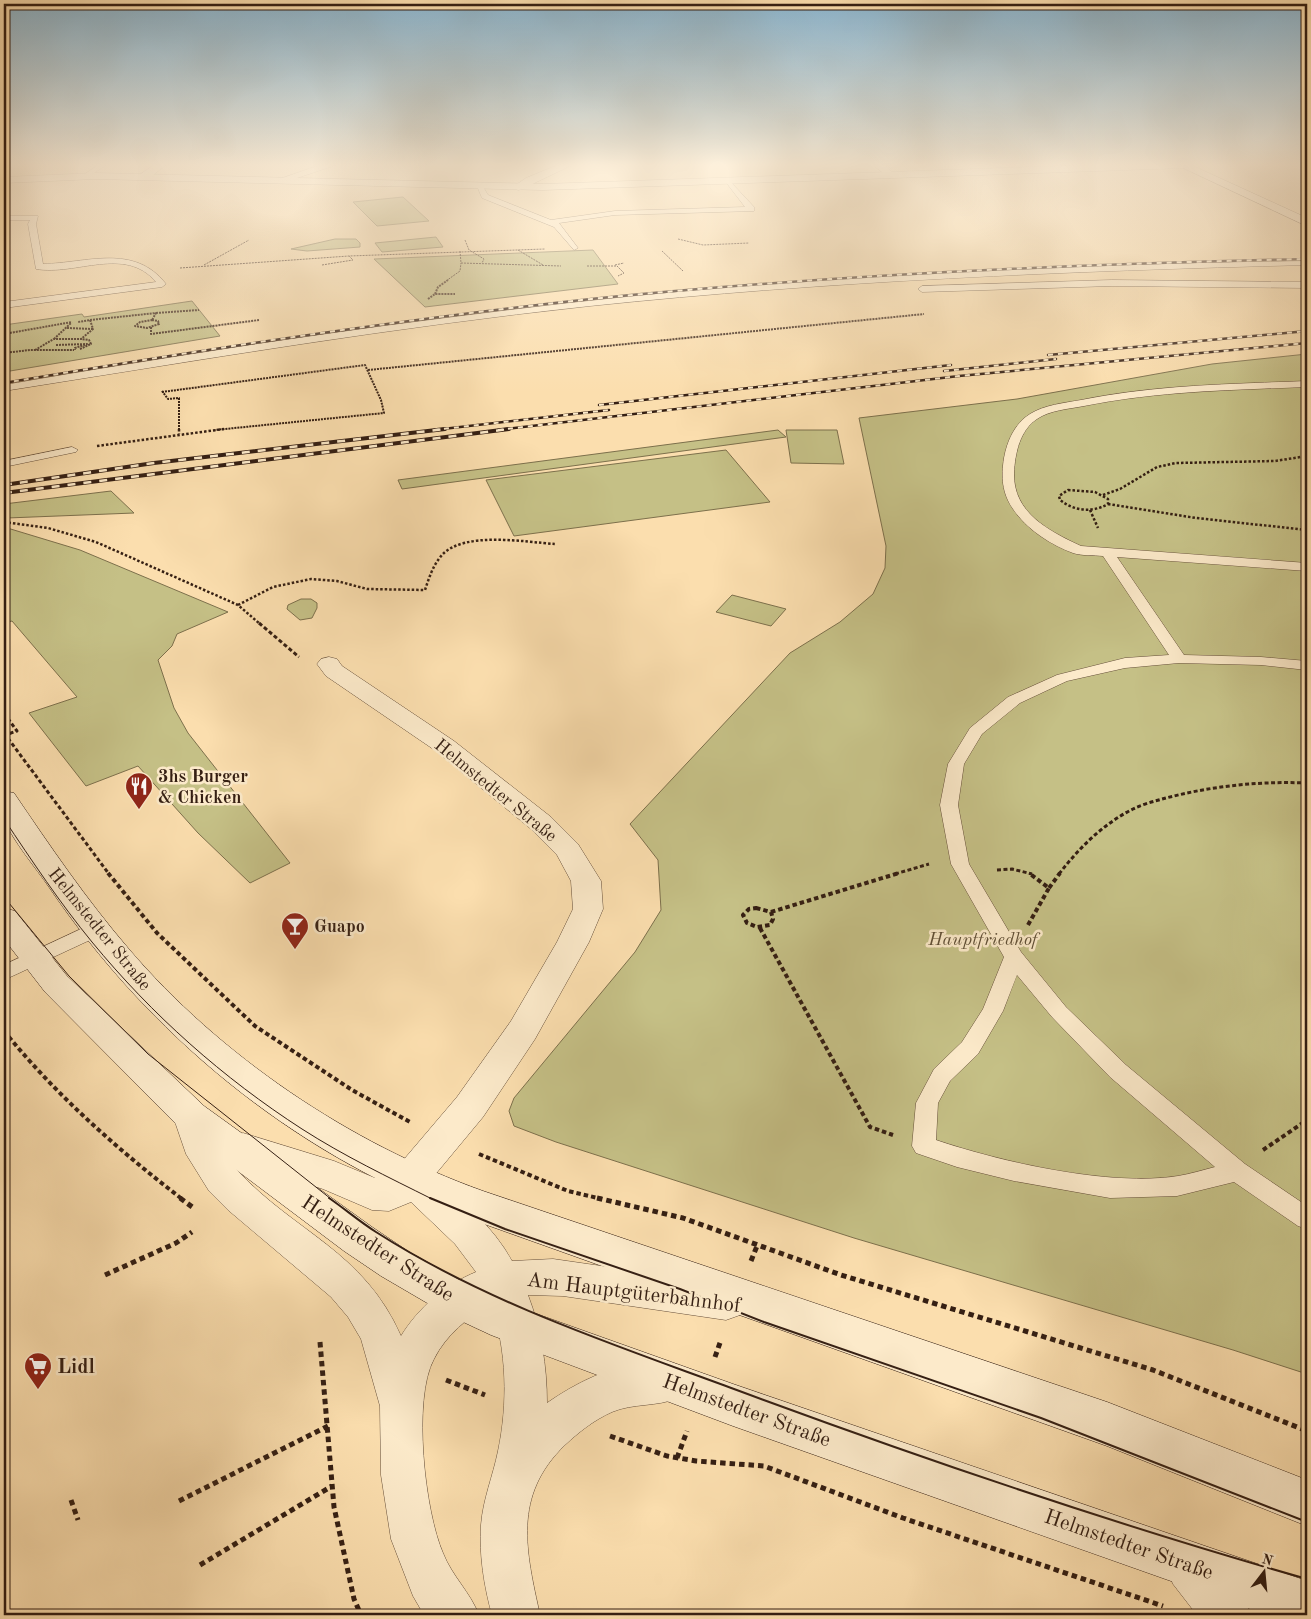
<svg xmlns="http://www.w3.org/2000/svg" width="1311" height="1619" font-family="'Old Standard TT',serif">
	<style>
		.green { fill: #c5c086; stroke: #7d704c }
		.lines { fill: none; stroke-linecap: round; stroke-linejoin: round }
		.service-casing { stroke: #664f3a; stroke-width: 1 }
		.minor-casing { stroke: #664f3a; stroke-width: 1 }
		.tertiary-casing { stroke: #664f3a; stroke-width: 1 }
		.secondary-casing { stroke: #351f13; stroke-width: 1 }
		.path-far5 { stroke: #351f13; stroke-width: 1; stroke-dasharray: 2 1; stroke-linecap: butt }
		.path-far4 { stroke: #351f13; stroke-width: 2; stroke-dasharray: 2 1; stroke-linecap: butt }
		.path-far3 { stroke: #351f13; stroke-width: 2.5; stroke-dasharray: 2.5 2; stroke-linecap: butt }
		.path-far2 { stroke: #351f13; stroke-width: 3; stroke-dasharray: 4 2.5; stroke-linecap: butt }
		.path-far1 { stroke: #351f13; stroke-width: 4; stroke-dasharray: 4.5 3; stroke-linecap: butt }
		.path { stroke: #351f13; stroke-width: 5; stroke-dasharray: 5.5 4; stroke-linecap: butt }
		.service { fill: #fceaca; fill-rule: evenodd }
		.minor { fill: #fceaca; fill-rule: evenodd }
		.tertiary { fill: #fceaca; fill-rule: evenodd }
		.secondary { fill: #fceaca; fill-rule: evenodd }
		.tram-far1 { stroke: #351f13; stroke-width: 1 }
		.tram { stroke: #351f13; stroke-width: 2 }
		.rail-far1-casing { stroke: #351f13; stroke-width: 2.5 }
		.rail-casing { stroke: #351f13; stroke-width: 4 }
		.rail-far1 { stroke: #fceaca; stroke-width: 2; stroke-dasharray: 5; stroke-linecap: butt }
		.rail { stroke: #fceaca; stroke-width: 2.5; stroke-dasharray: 8; stroke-linecap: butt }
		.labels { text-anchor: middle; stroke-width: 5; stroke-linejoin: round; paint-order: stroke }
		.poi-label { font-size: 18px; font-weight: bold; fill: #351f13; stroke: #fceaca; text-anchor: start }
		.street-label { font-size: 18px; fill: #351f13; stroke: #fceaca }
		.park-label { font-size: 18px; font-style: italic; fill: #604f36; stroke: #fceaca }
		.near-street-label { font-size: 21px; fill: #351f13; stroke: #fceaca }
		.near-poi-label { font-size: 21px; font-weight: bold; fill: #351f13; stroke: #fceaca; text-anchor: start }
	</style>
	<rect width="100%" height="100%" fill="#fbdeae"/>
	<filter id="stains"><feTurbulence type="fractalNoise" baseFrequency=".004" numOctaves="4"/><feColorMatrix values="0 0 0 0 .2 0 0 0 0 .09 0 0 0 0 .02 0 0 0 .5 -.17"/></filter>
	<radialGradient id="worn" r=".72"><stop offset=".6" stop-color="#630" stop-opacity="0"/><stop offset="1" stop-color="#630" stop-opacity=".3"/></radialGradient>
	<g class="green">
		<path d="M403 197 429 221 377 226 353 202Z"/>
		<path d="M436 237 443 247 382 252 375 243Z"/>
		<path d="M335 239H356L360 243V247L307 251 291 249Z"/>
		<path d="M593 250 618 284 425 307 374 259Z"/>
		<path d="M192 301 220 336 4 372V325L82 314 84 317Z"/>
		<path d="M1307 354V1374L1233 1350 854 1238 556 1142 514 1126 509 1111 514 1098 635 952 661 910 658 860 630 824 790 653 840 622 873 594 885 568 886 546 859 418 1017 399 1212 364Z"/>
		<path d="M778 430 786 437 402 489 398 480Z"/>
		<path d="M786 430H837L844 464 791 463Z"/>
		<path d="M726 450 770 502 514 536 486 480Z"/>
		<path d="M111 491 134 513 7 518 4 520V504Z"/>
		<path d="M4 527 80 550 228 612 177 634 172 646 158 660 174 708 188 733 290 863 250 883 198 833 138 766 86 786 29 713 77 697 12 621 4 623Z"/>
		<path d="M732 595 786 609 771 626 716 612Z"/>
		<path d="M301 599H311L317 603V608L312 618 300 620 287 609 288 605Z"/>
	</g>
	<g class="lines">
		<g class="service-casing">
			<g id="service">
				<path d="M98 165H106L88 177H84V175Z"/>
				<path d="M728 179 754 207V211L615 215 559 223 578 248 574 250 554 227 482 198 477 186 482 185 488 195 551 220 615 211 745 207 725 181Z"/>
				<path d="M4 216H38L36 224 43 264C87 263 134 243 166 284L162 287 4 308V302L156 282C125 245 76 276 36 269L28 224 30 220H4Z"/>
				<path d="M1307 261V265C1068 271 829 281 590 306 394 327 199 360 4 391V385C253 342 503 306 754 285 938 270 1123 264 1307 261Z"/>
				<path d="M1112 280 1307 282V288L1112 286 922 292 918 289 922 286Z"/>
				<path d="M1307 381V387C1232 390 1158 391 1084 406 1069 409 1050 410 1037 419 1020 430 1015 453 1014 473 1013 513 1049 531 1081 546L1307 563V571L1117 557 1184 655 1261 657 1307 661V670L1261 665 1179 663 1125 668 1067 681 1020 703 982 734 964 764 958 805 969 864 1021 952 1066 1007 1126 1065 1245 1164 1307 1206V1229L1298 1226 1234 1182 1177 1196 1110 1198 1014 1181 957 1167 916 1153 912 1146 916 1103 934 1069 962 1042 983 1009 1004 957 951 864 940 805 948 764 970 728 1008 697 1057 675 1125 658 1169 655 1103 556C1094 555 1082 556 1073 553 1051 545 1026 529 1013 509 1002 493 1001 477 1004 458 1007 441 1015 423 1030 414 1044 405 1064 403 1081 400 1155 385 1231 384 1307 381ZM1017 975 1052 1017 1110 1077 1215 1167C1203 1170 1190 1174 1178 1176 1111 1187 1001 1162 936 1140L938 1103 950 1081 978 1054 1003 1011Z"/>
				<path d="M72 447 78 450 76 452 4 467V461Z"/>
				<path d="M96 922 103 924 106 929 103 934 4 980V965Z"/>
			</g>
		</g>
		<g class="minor-casing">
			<g id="minor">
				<path d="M154 165H166L149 178H141V174Z"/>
				<path d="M320 165H336L285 182 280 179Z"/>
				<path d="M558 165H572L522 189 518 190 513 187 526 178Z"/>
				<path d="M873 165H885L895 175 890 178Z"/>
				<path d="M1177 165H1191L1307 218V226Z"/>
				<path d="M329 657 337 659 342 666 454 741 551 817 578 844 601 881 603 909 589 942 535 1039 483 1117 434 1176C463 1202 493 1226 512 1261L553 1259 726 1284 740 1289 746 1302 740 1315 726 1320 563 1296 528 1295C541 1329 547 1366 547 1403 583 1378 635 1352 678 1370L684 1384 678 1398C657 1407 633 1403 612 1412 594 1420 579 1432 565 1445 512 1496 526 1551 540 1615H492C484 1586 479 1555 481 1525 483 1499 493 1476 498 1451 508 1404 507 1350 491 1304 468 1317 446 1335 434 1359 412 1399 425 1512 443 1553 452 1576 470 1592 479 1615H424L413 1596 391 1539 381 1475 380 1406 361 1339 348 1317 331 1297 228 1210 209 1191 186 1154 173 1116 178 1106 191 1102 204 1106C216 1130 217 1148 237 1170 295 1233 363 1250 401 1336 419 1307 445 1285 476 1272L455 1244 411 1202 389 1211 372 1210 323 1189 230 1159 225 1148 230 1137 243 1133 334 1161 375 1178 389 1177 457 1097 511 1021 557 942 573 909 571 881 557 855 531 829 436 751 326 676 317 664 321 659Z"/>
				<path d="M1190 1543 1207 1550 1244 1598 1251 1615H1197L1173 1584 1166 1567 1173 1550Z"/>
			</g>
		</g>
		<g class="tertiary-casing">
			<path id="tertiary" d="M1089 165H1189L1184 168 543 190 96 179 4 183V177L96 173 543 184Z"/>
		</g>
		<g class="secondary-casing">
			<g id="secondary">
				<path d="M4 791 14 793C50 846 86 899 128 948 220 1056 349 1143 483 1191L1107 1402 1307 1480V1526L1107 1446 456 1214C290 1151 148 1033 49 887 36 868 13 841 5 821 1 813 3 799 4 791Z"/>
				<path d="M4 908 15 911 67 976 204 1106 372 1227 409 1252 474 1288 517 1307 733 1384 1307 1581V1615H1267L733 1426 491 1335 446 1314 381 1276 344 1251 178 1126 45 992 4 939Z"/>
			</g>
		</g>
		<g class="path-far5">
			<path d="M678 239 703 245 749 243"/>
			<path d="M465 240 469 250 484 259 482 263"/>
			<path d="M518 250 543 265"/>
			<path d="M460 251 461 263 561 266"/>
			<path d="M662 251 683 271"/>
			<path d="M204 265 249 240"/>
			<path d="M322 265 353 260 349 256"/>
			<path d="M615 265 624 263"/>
			<path d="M587 266H617L624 273 618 276"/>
			<path d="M180 268 349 256 545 249"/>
			<path d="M446 281 460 271 461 263"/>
		</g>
		<g class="path-far4">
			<path d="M435 294 438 287 448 280"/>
			<path d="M428 299 435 294H455"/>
			<path d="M156 313 199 310"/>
			<path d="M90 320 156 313 152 320"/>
			<path d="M152 320 158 321 159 324 147 328 135 326 140 322Z"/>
			<path d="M151 327V334L259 320"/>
			<path d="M67 328 93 329"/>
			<path d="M4 334 72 322"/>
			<path d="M54 339 71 323"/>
			<path d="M56 345 87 344 75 348V350"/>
			<path d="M80 349 91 344 89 340 81 339"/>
			<path d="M35 350 54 339H81L93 329 90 320 78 322"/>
			<path d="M4 353 30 350H74"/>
			<path d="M368 370 924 314"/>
			<path d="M162 391 168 399 179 398V430"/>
			<path d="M162 392 365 365 381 400 384 413 215 430"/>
		</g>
		<g class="path-far3">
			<path d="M179 429V434"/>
			<path d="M97 446 224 429"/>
			<path d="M1068 490 1095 492 1108 499V504C1092 513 1074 511 1060 500L1059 496Z"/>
			<path d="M1103 495 1120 489 1157 467 1176 463 1275 461 1307 456"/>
			<path d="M1108 504 1196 518 1307 530"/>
			<path d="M1090 510 1098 528"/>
			<path d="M4 522 48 528 96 542 238 605 260 624"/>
			<path d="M238 605 273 587 311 579 337 581 367 589 425 590C429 578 433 565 442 555 464 531 525 542 555 544"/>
		</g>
		<g class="path-far2">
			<path d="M259 623 299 657"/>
			<path d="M4 713 17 731 5 735"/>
			<path d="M4 733 109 874"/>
			<path d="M997 870 1012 869 1032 874"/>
			<path d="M895 874 929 864"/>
			<path d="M1059 874C1079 848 1103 824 1133 809 1143 804 1155 801 1166 798 1212 786 1259 781 1307 783"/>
		</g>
		<g class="path-far1">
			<path d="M108 873 157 933 255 1026 352 1090 410 1122"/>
			<path d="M1049 888 1060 873"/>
			<path d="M756 908 771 912 773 919 770 925 757 927 747 923 743 915 749 909Z"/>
			<path d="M771 912 899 873"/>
			<path d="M1028 925 1049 888 1029 873"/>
			<path d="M760 928 870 1127 893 1135"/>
			<path d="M4 1031C56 1095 117 1149 182 1199"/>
			<path d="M1263 1150 1307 1120"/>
			<path d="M479 1154 568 1191 602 1199"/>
		</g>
		<g class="path">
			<path d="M180 1198 195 1209"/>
			<path d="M597 1198 683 1218 841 1275 1153 1370 1307 1431"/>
			<path d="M751 1261 757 1246"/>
			<path d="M105 1275 176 1243 192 1232"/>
			<path d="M320 1342 334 1507 354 1599 361 1615"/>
			<path d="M715 1357 721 1340"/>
			<path d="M446 1380 485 1395"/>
			<path d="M610 1436 667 1456 696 1461 764 1466 903 1518 1163 1606"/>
			<path d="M677 1458 687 1431"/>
			<path d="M71 1500 78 1520"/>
			<path d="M179 1501 328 1426"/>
			<path d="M200 1565 332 1486"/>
		</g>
		<use href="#service" class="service"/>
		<use href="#minor" class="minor"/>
		<use href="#tertiary" class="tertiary"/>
		<use href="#secondary" class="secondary"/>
		<g class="tram-far1">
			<path d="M4 819C32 861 60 903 92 942 152 1015 223 1078 302 1129 344 1156 388 1177 432 1199"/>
			<path d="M4 897 69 976 148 1054 331 1199"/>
		</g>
		<g class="tram">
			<path d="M329 1198C345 1209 360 1222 376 1232 487 1303 612 1344 734 1389 923 1459 1113 1524 1307 1579"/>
			<path d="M430 1198 505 1229 680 1289 764 1322 1041 1418 1307 1522"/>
		</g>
		<g class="rail-far1-casing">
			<g id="rail-far1">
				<path d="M1048 355 1307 331"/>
				<path d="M944 371 1056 359"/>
				<path d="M4 383C199 350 394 320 591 299 829 275 1068 264 1307 259"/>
				<path d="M599 405 951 365"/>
				<path d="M434 430 609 410"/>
				<path d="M498 430 959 376 1307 343"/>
			</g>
		</g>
		<g class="rail-casing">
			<g id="rail">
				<path d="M4 485 154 463 445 429"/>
				<path d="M4 493 509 429"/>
			</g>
		</g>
		<use href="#rail-far1" class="rail-far1"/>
		<use href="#rail" class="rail"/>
	</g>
	<linearGradient id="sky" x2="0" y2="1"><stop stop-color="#8bb7d2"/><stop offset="0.42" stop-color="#fdf0db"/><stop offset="1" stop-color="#fdf0db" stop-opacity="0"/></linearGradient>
	<rect width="1311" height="392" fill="url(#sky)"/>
	<defs>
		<g id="restaurant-pin" transform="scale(1.4375)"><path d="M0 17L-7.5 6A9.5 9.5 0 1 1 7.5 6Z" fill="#8f2418" stroke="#fceaca"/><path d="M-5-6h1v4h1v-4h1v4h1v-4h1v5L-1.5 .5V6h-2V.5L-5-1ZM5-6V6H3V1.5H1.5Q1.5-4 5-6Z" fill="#fff"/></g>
		<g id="bar-pin" transform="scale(1.4375)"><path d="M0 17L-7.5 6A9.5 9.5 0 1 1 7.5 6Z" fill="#8f2418" stroke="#fceaca"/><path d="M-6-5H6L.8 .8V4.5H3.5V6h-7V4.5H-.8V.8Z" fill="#fff"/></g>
		<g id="supermarket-pin" transform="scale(1.4375)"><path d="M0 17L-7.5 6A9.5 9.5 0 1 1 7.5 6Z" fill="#8f2418" stroke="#fceaca"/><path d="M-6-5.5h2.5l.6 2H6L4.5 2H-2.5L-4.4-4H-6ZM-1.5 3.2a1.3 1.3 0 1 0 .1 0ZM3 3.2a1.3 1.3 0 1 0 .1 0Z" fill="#fff"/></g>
	</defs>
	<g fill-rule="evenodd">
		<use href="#restaurant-pin" x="139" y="786"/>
		<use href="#bar-pin" x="295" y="926"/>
		<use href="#supermarket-pin" x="38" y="1366"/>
	</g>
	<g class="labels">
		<g class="poi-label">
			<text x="158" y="782">3hs Burger<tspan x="158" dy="21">&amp; Chicken</tspan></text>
			<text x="314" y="932">Guapo</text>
		</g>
		<g class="street-label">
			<text transform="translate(496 790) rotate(39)" y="6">Helmstedter Straße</text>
			<text transform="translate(100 929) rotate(51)" y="6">Helmstedter Straße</text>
		</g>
		<g class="park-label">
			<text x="983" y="945">Hauptfriedhof</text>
		</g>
		<g class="near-street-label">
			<text transform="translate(378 1248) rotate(33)" y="7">Helmstedter Straße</text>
			<text transform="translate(634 1292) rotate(7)" y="7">Am Hauptgüterbahnhof</text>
			<text transform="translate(747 1410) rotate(20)" y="7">Helmstedter Straße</text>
			<text transform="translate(1129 1544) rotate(19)" y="7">Helmstedter Straße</text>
		</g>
		<g class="near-poi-label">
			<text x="57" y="1373">Lidl</text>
		</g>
	</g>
	<rect width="1311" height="1619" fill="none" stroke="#fbdeae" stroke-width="20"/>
	<rect x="5" y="5" width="1301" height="1609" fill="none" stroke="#351f13" stroke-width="2.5"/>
	<rect x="10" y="10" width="1291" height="1599" fill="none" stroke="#351f13"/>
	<g transform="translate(1264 1572) rotate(16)" stroke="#fceaca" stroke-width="4" paint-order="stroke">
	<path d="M0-4L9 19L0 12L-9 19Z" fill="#351f13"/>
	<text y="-8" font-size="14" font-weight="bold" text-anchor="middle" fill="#351f13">N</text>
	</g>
	<rect width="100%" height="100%" filter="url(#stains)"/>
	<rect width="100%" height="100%" fill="url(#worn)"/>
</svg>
